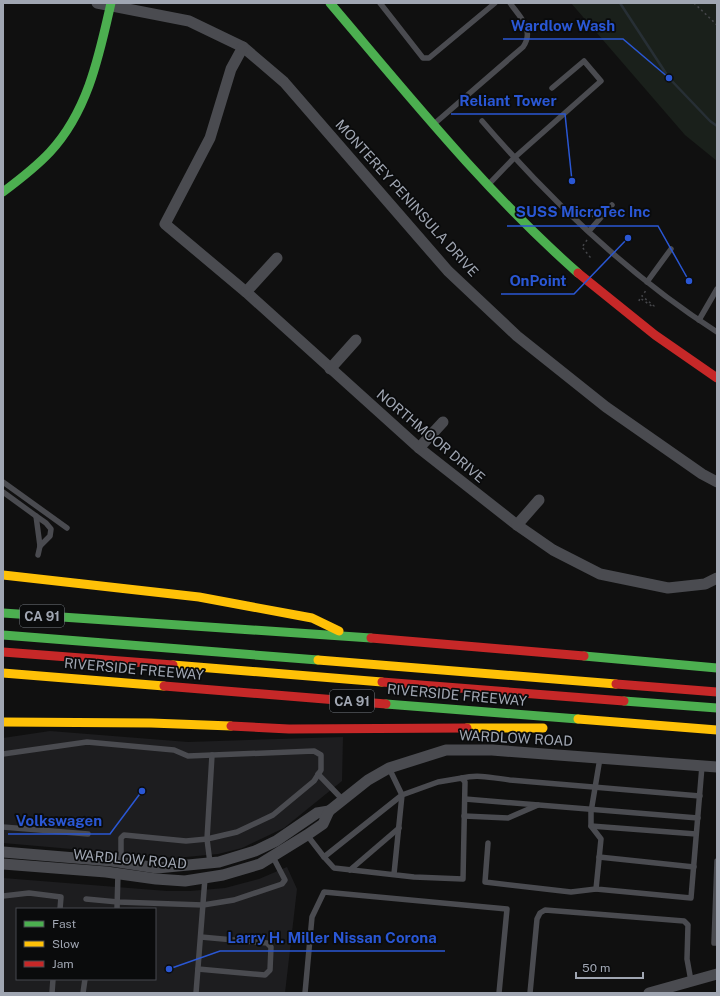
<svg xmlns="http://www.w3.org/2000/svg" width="720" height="996" font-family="'Public Sans',sans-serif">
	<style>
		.built { fill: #1d1d1f; fill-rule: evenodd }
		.green { fill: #1a201b }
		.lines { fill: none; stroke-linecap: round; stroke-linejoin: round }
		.stream { stroke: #272f35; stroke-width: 2.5 }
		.path { stroke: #46474b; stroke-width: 1.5; stroke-dasharray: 2 3; stroke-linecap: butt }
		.lane { stroke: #4a4b50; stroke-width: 5.5 }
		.street { stroke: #4a4b50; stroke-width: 11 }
		.fast { stroke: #4caf50; stroke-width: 9 }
		.slow { stroke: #ffc107; stroke-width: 9 }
		.jam { stroke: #c62828; stroke-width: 9 }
		.labels { text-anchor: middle; stroke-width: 3.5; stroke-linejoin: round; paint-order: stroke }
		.shield { fill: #0a0b0c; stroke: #737880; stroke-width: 1 }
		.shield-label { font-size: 13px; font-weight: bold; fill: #a0a6b2 }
		.street-label { font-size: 14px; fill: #a0a6b2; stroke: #0a0b0c }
		.leader { fill: none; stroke: #2a57d4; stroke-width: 1.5 }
		.callout-dot { fill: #2a57d4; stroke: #0a0b0c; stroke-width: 1.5 }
		.callout-label { font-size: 15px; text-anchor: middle; font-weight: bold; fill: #2a57d4; stroke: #0a0b0c; stroke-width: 3.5; stroke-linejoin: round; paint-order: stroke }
	</style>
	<rect width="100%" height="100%" fill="#101010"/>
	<g class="built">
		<path d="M50 731 188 742 343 737 342 781 284 828 242 848 218 854 175 858 3 843V738Z"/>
		<path d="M287 867 297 889 285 993H3V878L167 891H190L225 888 259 879ZM17 909H155V979H17Z"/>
	</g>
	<path class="green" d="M571 3H717V161L685 135Z"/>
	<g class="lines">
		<path class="stream" d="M620 3 669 78 710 121 717 126"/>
		<g class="path">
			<path d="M694 3 717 25"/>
			<path d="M588 212 593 217"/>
			<path d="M587 240 582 247 590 257 588 259"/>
			<path d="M639 301 640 298 653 307 654 306 642 296 647 289"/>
		</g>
		<g class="lane">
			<path d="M380 3 423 58H429L495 3"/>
			<path d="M482 121C550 200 628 275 717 332"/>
			<path d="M434 124 523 47C535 30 520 17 510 3"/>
			<path d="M488 185 514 158 601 81 584 61 552 88"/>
			<path d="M589 231 612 205"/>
			<path d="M647 282 671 249"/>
			<path d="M699 320 717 289"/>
			<path d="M3 482 67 528"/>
			<path d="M3 492 36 516 40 546 38 555"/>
			<path d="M36 516 46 523 51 529 50 536 40 546"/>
			<path d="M3 754 87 742 174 750 188 756 314 751 321 755V770L314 781 273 815 237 832 207 839 186 841 124 835 121 838V863"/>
			<path d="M600 758 591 812V826L601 839 596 889 691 898 702 766"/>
			<path d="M318 774 343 800"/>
			<path d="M462 778C478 774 494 778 510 780L700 796"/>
			<path d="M465 799 698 818"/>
			<path d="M464 816 508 818 538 805"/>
			<path d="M591 826 696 834"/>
			<path d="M3 827 88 834"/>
			<path d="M307 835 324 857 402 795 389 768"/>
			<path d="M488 843 485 882 571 892 596 889"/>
			<path d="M324 857 334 868 414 877 463 879 465 782 462 778 438 782 402 795 394 874"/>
			<path d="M599 857 694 867"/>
			<path d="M717 861 714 943H717"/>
			<path d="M210 863 207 839 212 755"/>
			<path d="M350 870 399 828"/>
			<path d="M3 896 29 893 61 897 60 909"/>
			<path d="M86 899 118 902 203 905 234 900 282 884 285 880 273 857"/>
			<path d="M117 909 118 873"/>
			<path d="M198 969 265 975 270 970 271 947 267 943 201 937"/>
			<path d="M52 993 53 979"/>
			<path d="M83 993 85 979"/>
			<path d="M196 993 205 878"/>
			<path d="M305 993 312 917 324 892 507 909 499 993"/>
			<path d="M530 993 537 919 540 913 545 910 684 921 688 925 687 959 691 981"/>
		</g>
		<g class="street">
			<path d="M97 3 189 21 243 47 284 82 448 271 517 336 606 407 702 474 717 482"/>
			<path d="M243 47 231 69 210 138 165 224 246 292 419 448 517 525 553 550 600 574 668 588 705 584 717 578"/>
			<path d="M246 292 277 258"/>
			<path d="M330 369 356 340"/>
			<path d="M419 448 443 422"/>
			<path d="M517 525 539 500"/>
			<path d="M3 852 112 861 157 868 219 862 255 851 276 841 317 813 329 811"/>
			<path d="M3 864 106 872 156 879 185 881 223 875 260 864 307 835 323 824 329 811 368 780 389 768 446 750H492L717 767"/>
			<path d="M649 993 717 974"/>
		</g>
		<g class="fast">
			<path d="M330 3C409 96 486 192 578 273"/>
			<path d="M3 192C19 180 36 167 50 152 88 111 99 56 111 3"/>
			<path d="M3 613 371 638"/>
			<path d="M3 635 318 660"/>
			<path d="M584 656 717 668"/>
			<path d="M624 701 717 708"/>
			<path d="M386 704 578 719"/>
		</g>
		<g class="slow">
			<path d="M3 575 199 597 312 618 339 631"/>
			<path d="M318 660 616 684"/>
			<path d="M173 665 382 682"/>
			<path d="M3 673 164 686"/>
			<path d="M578 719 717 730"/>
			<path d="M3 722 151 723 231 726"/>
			<path d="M467 728H543"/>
		</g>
		<g class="jam">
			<path d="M578 273 655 335 717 378"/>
			<path d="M371 638 584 656"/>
			<path d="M3 652 173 665"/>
			<path d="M382 682 624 701"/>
			<path d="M616 684 717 692"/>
			<path d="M164 686 386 704"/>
			<path d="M231 726 289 729 467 728"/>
		</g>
	</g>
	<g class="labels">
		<g class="shield">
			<rect x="20" y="605" width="44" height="22" rx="3"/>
			<rect x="330" y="690" width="44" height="22" rx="3"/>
		</g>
		<g class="shield-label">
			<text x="42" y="621">CA 91</text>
			<text x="352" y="706">CA 91</text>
		</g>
		<g class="street-label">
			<text transform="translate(407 198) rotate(48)" y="5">MONTEREY PENINSULA DRIVE</text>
			<text transform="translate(431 436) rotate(40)" y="5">NORTHMOOR DRIVE</text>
			<text transform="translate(134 669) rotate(5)" y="5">RIVERSIDE FREEWAY</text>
			<text transform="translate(457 695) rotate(5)" y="5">RIVERSIDE FREEWAY</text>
			<text transform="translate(516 738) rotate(3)" y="5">WARDLOW ROAD</text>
			<text transform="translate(130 859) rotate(5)" y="5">WARDLOW ROAD</text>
		</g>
	</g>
	<path class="leader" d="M669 78L623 39H503M572 181L565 114H451M689 281L658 226H507M628 238L574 294H501M142 791L110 834H8M169 969L220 951H445"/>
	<g class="callout-dot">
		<circle cx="669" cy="78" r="4"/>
		<circle cx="572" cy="181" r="4"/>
		<circle cx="689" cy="281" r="4"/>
		<circle cx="628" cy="238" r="4"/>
		<circle cx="142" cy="791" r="4"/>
		<circle cx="169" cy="969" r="4"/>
	</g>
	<g class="callout-label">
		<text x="563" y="31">Wardlow Wash</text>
		<text x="508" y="106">Reliant Tower</text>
		<text x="583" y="217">SUSS MicroTec Inc</text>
		<text x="538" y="286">OnPoint</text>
		<text x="59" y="826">Volkswagen</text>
		<text x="332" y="943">Larry H. Miller Nissan Corona</text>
	</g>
	<rect width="720" height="996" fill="none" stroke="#a0a6b2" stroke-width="8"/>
	<rect x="16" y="908" width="140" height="72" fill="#0a0b0c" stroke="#46494e"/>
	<rect x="24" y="921" width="20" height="6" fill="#4caf50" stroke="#46494e"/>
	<text x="52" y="928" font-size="12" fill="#a0a6b2">Fast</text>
	<rect x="24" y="941" width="20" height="6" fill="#ffc107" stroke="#46494e"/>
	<text x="52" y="948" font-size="12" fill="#a0a6b2">Slow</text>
	<rect x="24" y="961" width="20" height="6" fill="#c62828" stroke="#46494e"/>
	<text x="52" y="968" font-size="12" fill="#a0a6b2">Jam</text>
	<path d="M576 972v6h67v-6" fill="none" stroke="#a0a6b2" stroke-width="2"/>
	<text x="582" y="972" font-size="12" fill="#a0a6b2" stroke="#0a0b0c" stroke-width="3" paint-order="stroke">50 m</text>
</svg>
